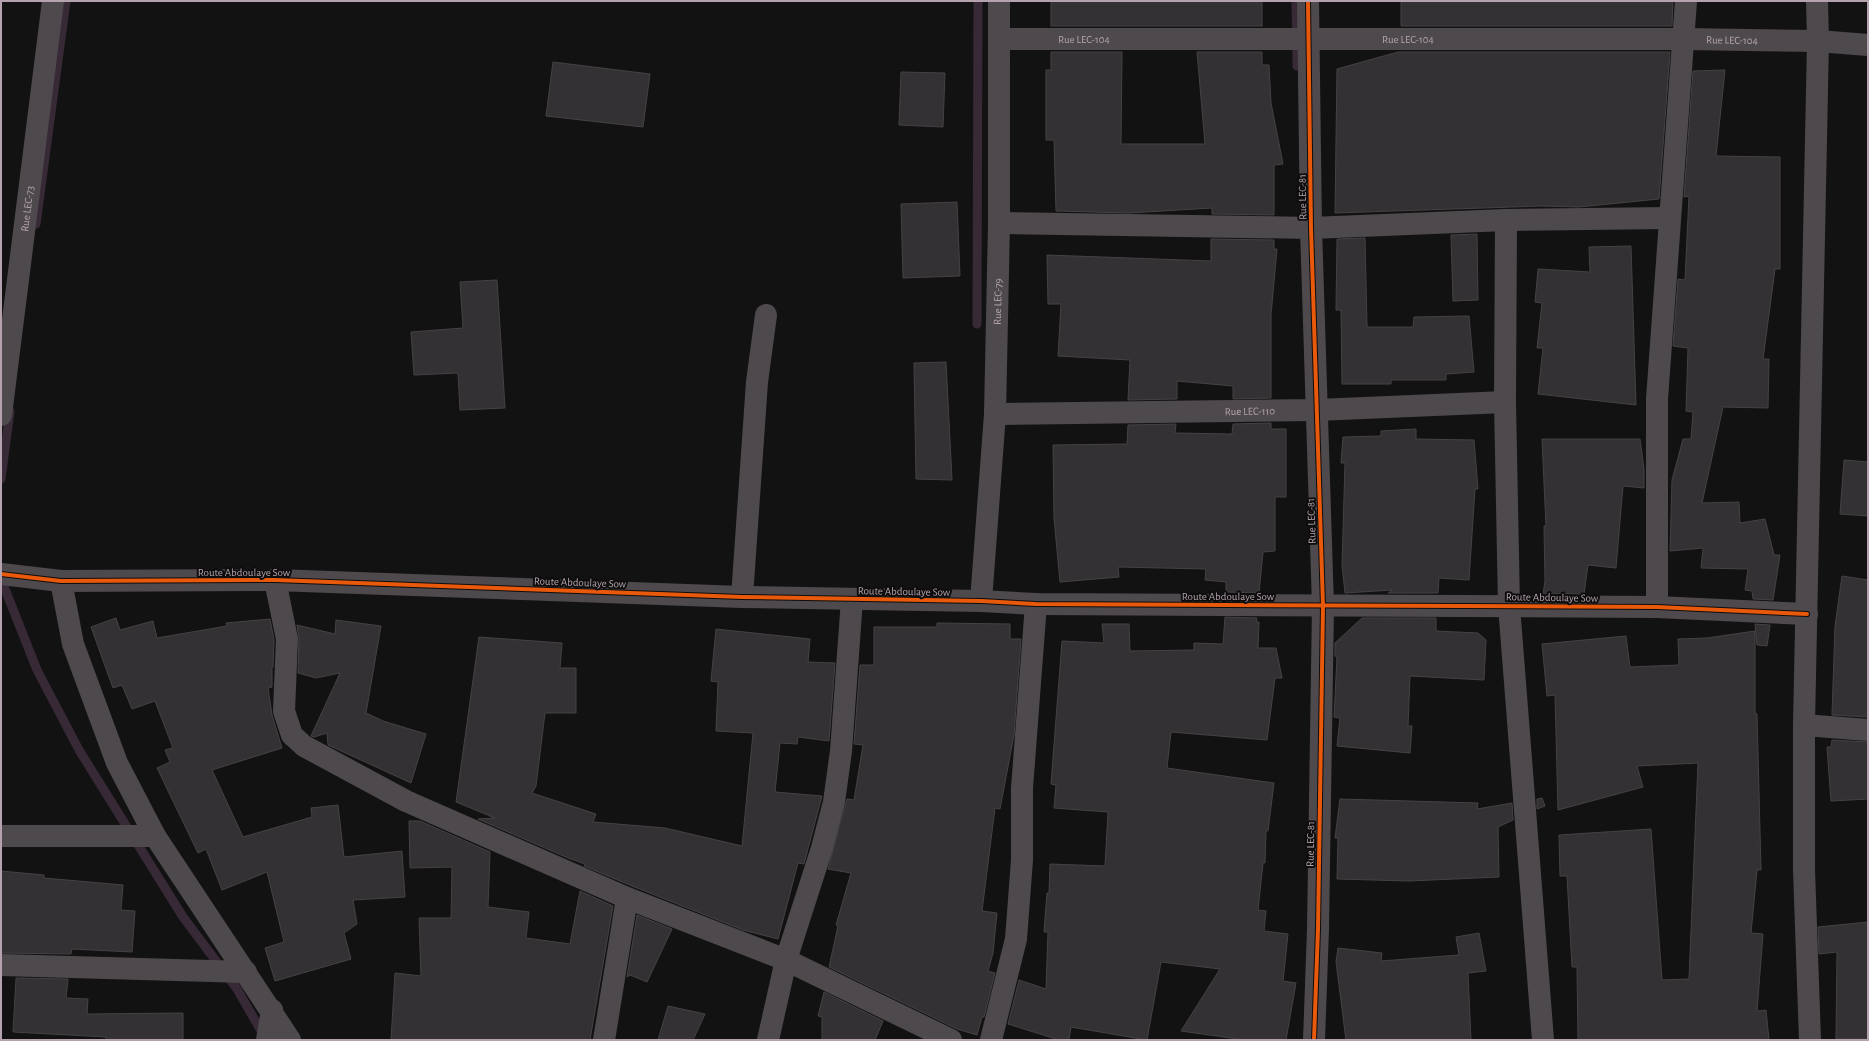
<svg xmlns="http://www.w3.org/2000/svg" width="1869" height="1041" font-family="'Alegreya Sans',sans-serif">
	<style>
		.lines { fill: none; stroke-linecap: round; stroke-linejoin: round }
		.stream { stroke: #382937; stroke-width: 9 }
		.building { fill: #333133; stroke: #464244 }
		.minor { stroke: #4e494d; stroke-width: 22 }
		.cycleway-casing { stroke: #0e0d0d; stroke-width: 6 }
		.cycleway { stroke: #e8590c; stroke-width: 4 }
		.labels { text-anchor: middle; stroke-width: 4; stroke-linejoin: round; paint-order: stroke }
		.street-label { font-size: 11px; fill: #b4a3af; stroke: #0e0d0d }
	</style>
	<rect width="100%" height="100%" fill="#131212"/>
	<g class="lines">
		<g class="stream">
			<path d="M1296 1 1297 66"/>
			<path d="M36 224 66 1"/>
			<path d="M977 324 978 1"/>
			<path d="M1 479 10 411"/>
			<path d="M1 579 37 670 79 750 183 917 237 989 264 1036"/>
		</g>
	</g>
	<g class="building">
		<rect x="1051" y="1" width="211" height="25"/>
		<path d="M1401 1H1673L1672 26H1401Z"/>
		<path d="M1051 52H1122L1121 144H1205L1197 52H1262V65H1269L1271 103 1283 164 1274 165V215L1212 214V208L1129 213 1056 211 1054 140H1046V70H1051Z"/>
		<path d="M1398 52H1670L1659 199 1579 207 1542 206 1335 213 1337 69Z"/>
		<path d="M553 62 650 74 643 127 546 116Z"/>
		<path d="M1725 70 1716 156 1780 157V269H1775L1763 359H1769L1768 408 1723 407 1702 503 1739 502 1740 523 1765 519 1774 555H1780L1773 600 1753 599 1752 591 1745 590 1748 569 1701 568 1703 548 1670 551 1672 480 1683 439H1691L1693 412 1686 411 1688 348 1673 346 1678 279 1685 280 1689 196 1684 197 1693 71Z"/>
		<path d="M901 72 945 73 943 127 899 125Z"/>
		<path d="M957 202 960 276 903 278 901 204Z"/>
		<path d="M1477 234 1478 300 1453 301 1451 235Z"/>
		<path d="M1365 238 1367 327H1413L1414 317 1469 316 1474 372 1446 374V380H1391V384H1342L1341 310H1336L1337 239Z"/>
		<path d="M1211 239 1274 240V249H1277L1271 315V398L1233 399V386L1177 381V399L1128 400 1130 360 1058 356 1061 304H1048L1047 255 1211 261Z"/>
		<path d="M1631 246 1636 405 1538 394 1543 348H1537L1542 303 1535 302 1538 269 1590 272 1589 247Z"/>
		<path d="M497 280 505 408 460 410 458 373 414 375 411 332 463 328 460 282Z"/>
		<path d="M946 362 952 480 916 479 914 363Z"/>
		<path d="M1271 423V429H1286V497H1275V551L1263 552 1259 593 1226 592V582L1205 580 1206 569 1118 567 1119 577 1060 582 1054 518 1053 445 1127 444 1128 425 1176 424 1175 433 1232 434 1233 424Z"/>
		<path d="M1416 429V439L1474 440 1478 489H1475L1469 580 1439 578 1438 593H1388L1392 590 1345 593 1342 565 1345 463H1341L1343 437 1381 436V431Z"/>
		<path d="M1542 439H1640L1644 469V488L1623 486 1616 568 1588 565 1584 594H1543L1545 581 1544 526H1546Z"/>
		<path d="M1844 460 1868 462V516L1840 514Z"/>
		<path d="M1842 576 1868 580V717L1832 715 1835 626Z"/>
		<path d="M1225 617 1257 618 1256 622H1259L1258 648H1276L1282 678H1275L1267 740 1171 732 1167 768 1274 783 1268 831H1266L1265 863H1263L1258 910 1266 911 1264 931 1288 934 1283 981 1296 983 1286 1040H1245L1181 1031 1220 969 1161 962 1147 1040 1071 1027 1069 1040H1059L1008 1024 1019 980 1046 989 1048 932H1044L1047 893H1049L1050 864 1105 866 1108 812 1054 808 1056 785 1051 784 1062 641 1104 643 1102 624H1129L1130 651 1194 650V643L1223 644Z"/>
		<path d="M116 618 120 630 153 621 157 638 227 626 226 623 270 619 274 640 273 667H272V687L268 688 272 715 282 748 212 770 243 837 312 817 311 808 338 805 344 857 402 851 405 897 353 900 357 924 344 933 351 959 275 981 265 948 284 942 267 872 222 890 206 849 198 853 157 768 170 762 165 750 173 748 155 701 132 709 122 685 113 688 91 627Z"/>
		<path d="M1362 618H1436V631L1478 633 1486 640 1484 680 1410 676 1408 726H1412L1410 753 1337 746 1340 718 1334 717 1337 657 1335 656V643Z"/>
		<path d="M336 620 381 626 366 713 383 721 426 734 411 783 328 745 327 733 314 737 311 736 340 673 316 678 298 673 299 639 297 625 335 634Z"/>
		<path d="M937 623 1010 624V639H1021L1014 735 1000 809 995 808 982 911 997 913 993 953 988 971 995 973 984 1017H982L977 1035 957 1029 829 967 838 926 836 925 851 873 828 869 847 799 854 800 863 745 854 744 860 665H874V627H937Z"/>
		<path d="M1755 624 1770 625 1767 646 1757 645Z"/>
		<path d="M716 629 810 639 808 662 835 663 829 741 798 737 797 744 780 743 775 792 822 796 804 864 798 863 778 939 743 930 632 886 584 866 585 864 568 858 478 819 495 818 456 802 479 637 562 643 560 668H576V713H545L536 786 532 793 596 814 593 822 665 828 742 846 753 733 716 731 718 682 711 681Z"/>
		<path d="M1755 631V713L1757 714 1761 870H1757L1751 933 1763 934 1757 1011 1766 1010 1769 1040H1578L1577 967H1572L1567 876H1560L1559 835 1651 829 1662 980 1689 979 1698 763 1637 766 1643 787 1558 810 1555 695 1547 696 1542 644 1626 636 1630 667 1679 665 1678 639 1707 638Z"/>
		<path d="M1832 740 1868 742V799L1831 801 1827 747H1831Z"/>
		<path d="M1542 798 1545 806 1537 809V799Z"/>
		<path d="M1340 799 1478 803 1477 809 1512 803 1513 820 1498 827 1499 877 1409 881 1337 879 1338 838H1335Z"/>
		<path d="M409 821H420L490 852 488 907 529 912 526 938 570 944 580 891 613 906 590 1040H391L395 973 421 976 419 918H451L452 867 410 868Z"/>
		<path d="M1 871 44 875V878L123 885 121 910 135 911 132 952 72 949 71 954 1 953Z"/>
		<path d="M637 915 672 929 647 982 630 975 627 977Z"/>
		<path d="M1868 922V1039H1836L1837 952 1819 954 1818 927Z"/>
		<path d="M1479 933 1486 971 1468 973 1471 1040H1346L1336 962 1338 948 1382 953 1381 961 1459 955 1456 937Z"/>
		<path d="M16 978 68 979 66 998 88 999 87 1014 183 1013V1040H106V1037L13 1032Z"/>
		<path d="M824 992 883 1021 875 1040H822V1017L818 1016Z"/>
		<path d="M668 1006 705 1014 693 1040H658Z"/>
	</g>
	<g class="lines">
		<g class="minor">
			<path d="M1308 1 1311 228 1323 606 1318 929 1314 1040"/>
			<path id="s1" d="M999 39H1684L1818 41 1868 45"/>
			<path d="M1506 220 1505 402 1509 606 1543 1040"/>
			<path d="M999 223 1311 228 1506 220 1669 218"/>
			<path id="s2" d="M995 414 1317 410 1505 402"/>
			<path id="s3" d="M1 415 53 1"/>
			<path d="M1 574 61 581 275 580 742 597 981 601 1036 604 1657 607 1807 614"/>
			<path d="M275 580 287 639 284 711 292 735 304 746 406 801 627 898 786 960 951 1040"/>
			<path d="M61 581 73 644 117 763 155 836 290 1040"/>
			<path d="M742 597 757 382 766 315"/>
			<path id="s4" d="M981 601 995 414 999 223V1"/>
			<path d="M1657 607V399L1686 1"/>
			<path d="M1804 725 1868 730"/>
			<path d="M1 836H155"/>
			<path d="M1 965 246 972"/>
			<path d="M267 1040 272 1010"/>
			<path d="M604 1040 627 898"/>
			<path d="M768 1040 786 960 822 848 834 802 841 751 852 599"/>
			<path d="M991 1040 1016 939 1022 860V788L1036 604"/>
			<path d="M1810 1040 1804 870V725L1818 41 1817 1"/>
		</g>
		<g class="cycleway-casing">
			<g id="cycleway">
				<path d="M1308 1 1311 228 1323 606 1318 929 1314 1040"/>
				<path d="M1 574 61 581 275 580 742 597 981 601 1036 604 1657 607 1807 614"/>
			</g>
		</g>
		<use href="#cycleway" class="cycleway"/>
	</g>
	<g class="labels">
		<g class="street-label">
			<text dy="4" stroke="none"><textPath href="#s1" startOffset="85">Rue LEC-104</textPath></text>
			<text dy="4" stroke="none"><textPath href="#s1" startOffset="409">Rue LEC-104</textPath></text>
			<text dy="4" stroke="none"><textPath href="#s1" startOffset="733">Rue LEC-104</textPath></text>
			<text transform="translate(1302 197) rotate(-91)" y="4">Rue LEC-81</text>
			<text dy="4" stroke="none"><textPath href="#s3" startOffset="208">Rue LEC-73</textPath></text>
			<text dy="4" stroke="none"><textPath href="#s4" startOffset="300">Rue LEC-79</textPath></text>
			<text dy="4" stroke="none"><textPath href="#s2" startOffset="255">Rue LEC-110</textPath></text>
			<text transform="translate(1311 521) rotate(-92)" y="4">Rue LEC-81</text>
			<text x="244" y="576">Route Abdoulaye Sow</text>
			<text transform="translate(580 582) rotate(2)" y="4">Route Abdoulaye Sow</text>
			<text transform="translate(904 591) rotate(1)" y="4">Route Abdoulaye Sow</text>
			<text x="1228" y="600">Route Abdoulaye Sow</text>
			<text transform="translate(1552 597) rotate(1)" y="4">Route Abdoulaye Sow</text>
			<text transform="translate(1310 844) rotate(-89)" y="4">Rue LEC-81</text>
		</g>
	</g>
	<rect width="1869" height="1041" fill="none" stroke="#b4a3af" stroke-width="4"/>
</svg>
